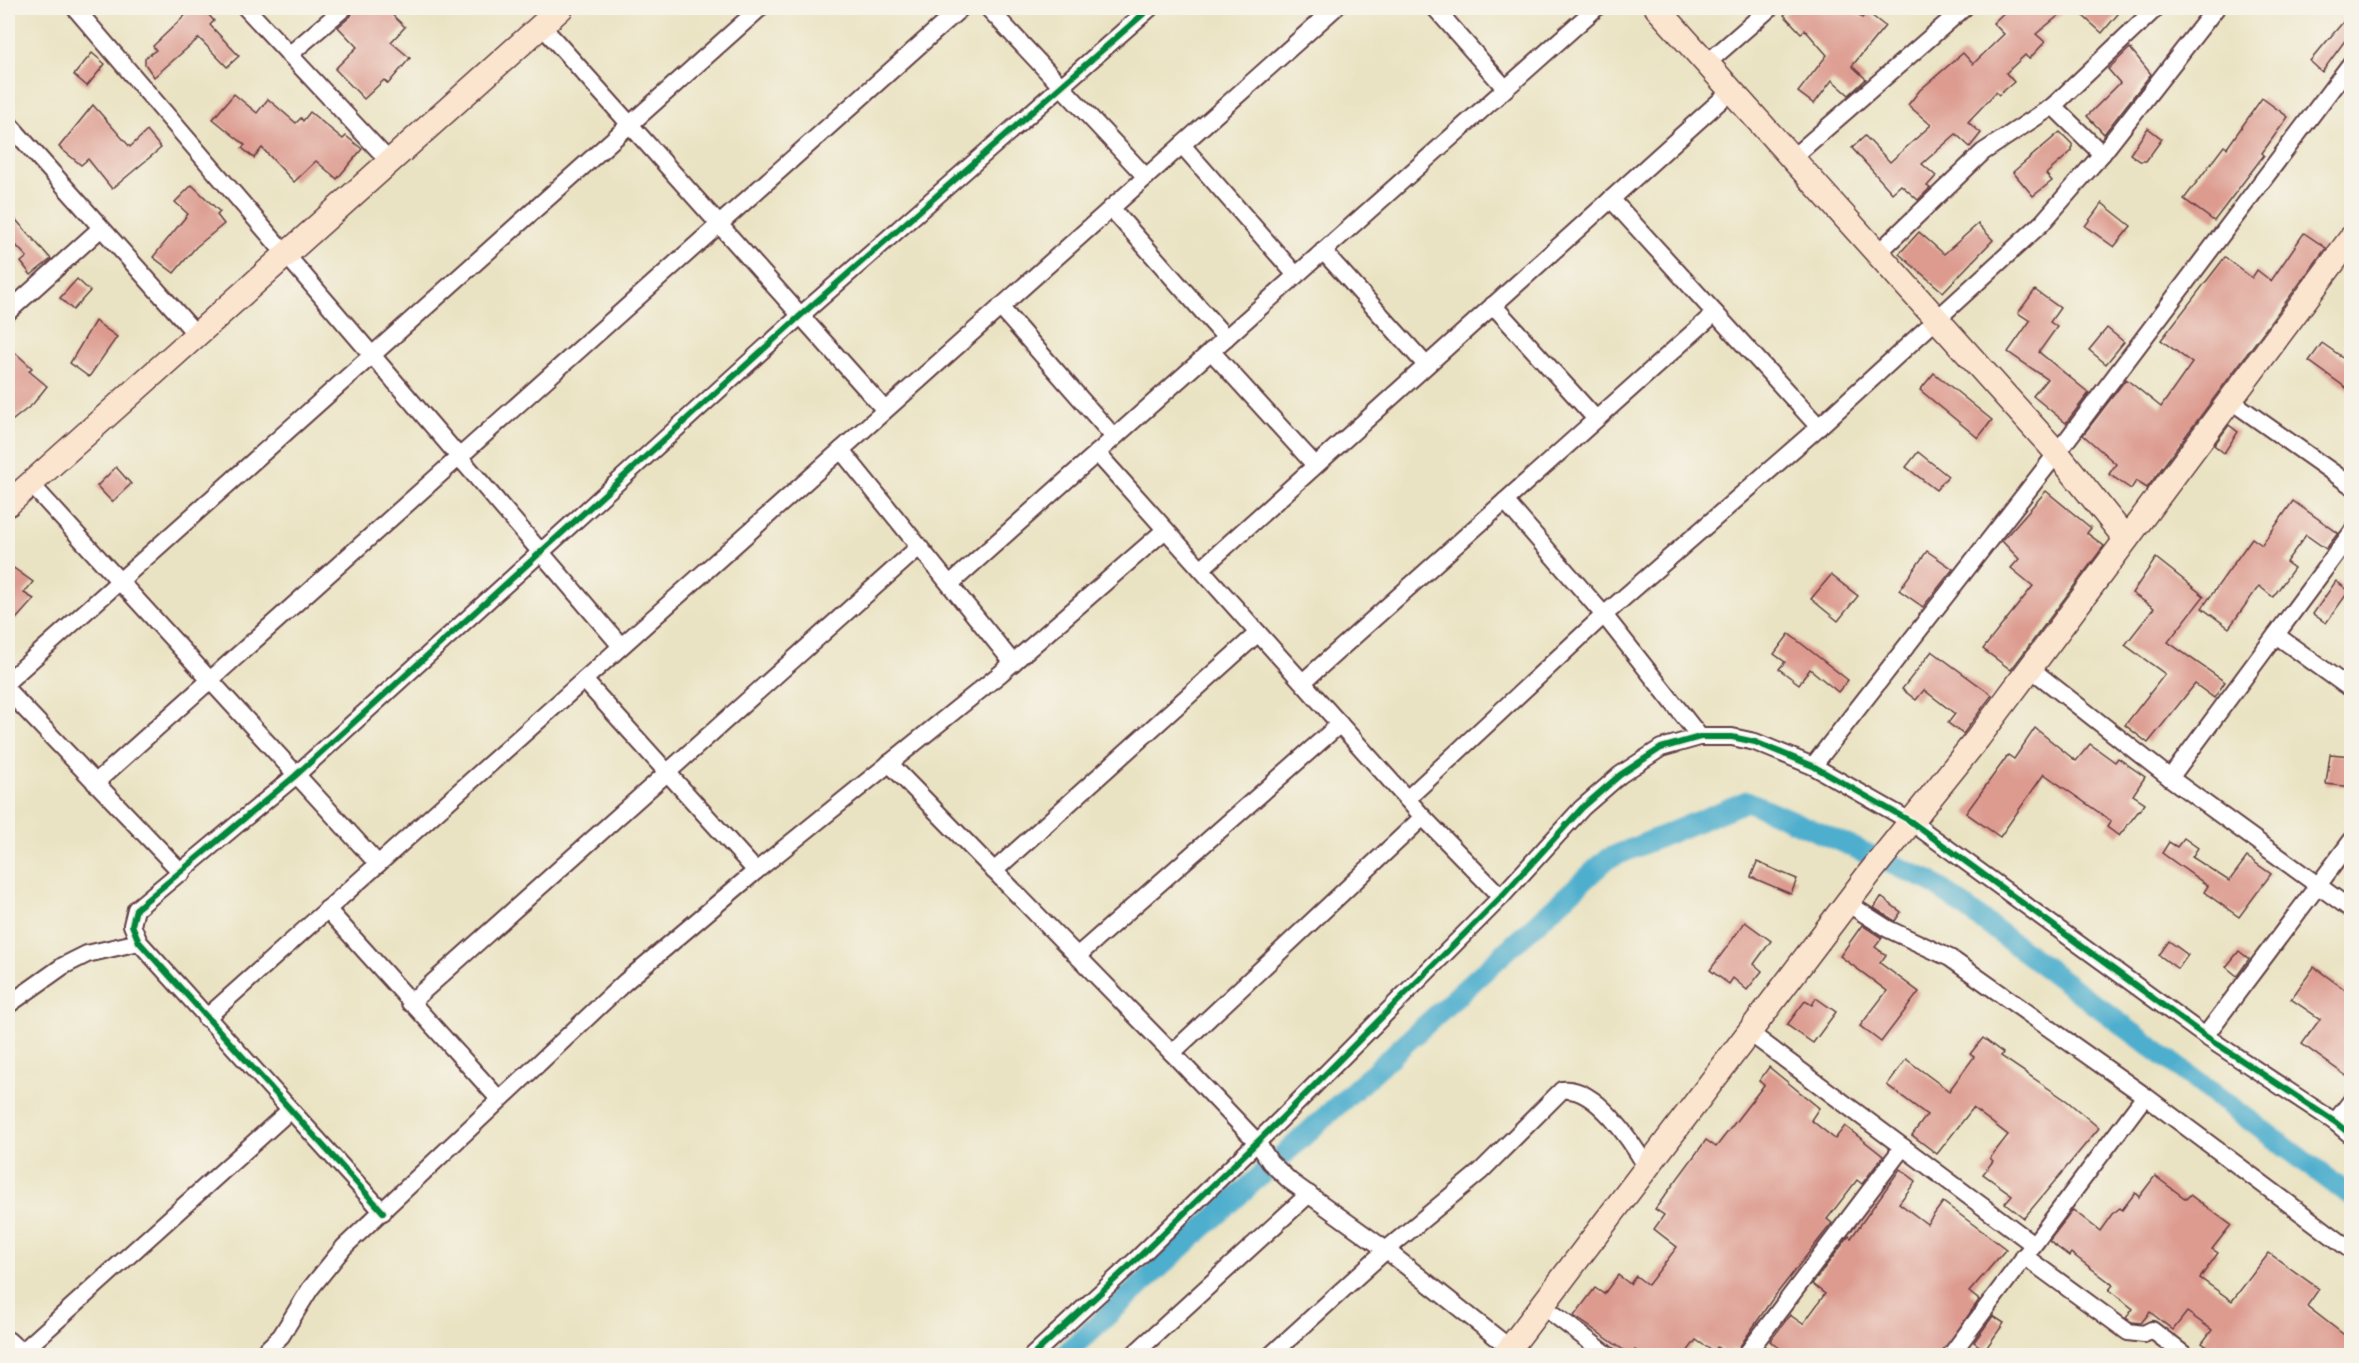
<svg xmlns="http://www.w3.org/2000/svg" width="2359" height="1363" font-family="'IM FELL French Canon',serif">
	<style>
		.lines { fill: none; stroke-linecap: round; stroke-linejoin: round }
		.canal { stroke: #4eaecd; stroke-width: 21 }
		.building { fill: #dd9b90 }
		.street-casing { stroke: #623c42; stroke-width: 20 }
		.secondary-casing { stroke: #623c42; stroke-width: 27 }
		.street { stroke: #fff; stroke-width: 16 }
		.secondary { stroke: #fbe5cf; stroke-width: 24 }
		.cycleway-casing { stroke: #f7f3e8; stroke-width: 10 }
		.cycleway { stroke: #00873e; stroke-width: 6 }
	</style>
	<rect width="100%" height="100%" fill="#f7f3e8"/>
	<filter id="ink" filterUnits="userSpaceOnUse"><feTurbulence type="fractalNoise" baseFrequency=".0167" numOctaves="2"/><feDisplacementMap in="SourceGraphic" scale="12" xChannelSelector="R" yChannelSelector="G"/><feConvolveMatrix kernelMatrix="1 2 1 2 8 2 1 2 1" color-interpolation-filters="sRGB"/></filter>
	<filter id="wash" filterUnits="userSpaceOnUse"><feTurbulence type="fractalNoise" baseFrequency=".008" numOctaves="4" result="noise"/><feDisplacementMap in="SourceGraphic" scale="24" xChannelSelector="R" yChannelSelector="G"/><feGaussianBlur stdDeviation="1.35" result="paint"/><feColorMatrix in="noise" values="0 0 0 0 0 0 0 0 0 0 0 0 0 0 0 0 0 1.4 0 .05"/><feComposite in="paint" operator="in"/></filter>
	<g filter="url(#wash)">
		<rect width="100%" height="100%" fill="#eae3c3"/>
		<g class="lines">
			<path class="canal" d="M1063 1356 1607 859 1747 801 1930 881 2352 1197"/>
		</g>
		<g id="blocks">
			<g class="building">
				<path d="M193 8H203L214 21 210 25 239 56 227 67 199 38 154 77 145 64V58L156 50 153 46Z"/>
				<path d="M354 8H385L405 27 391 42 410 58 388 84 384 80 364 99 335 69 357 47 338 27 351 16Z"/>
				<path d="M1792 8H1849L1862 18 1867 12 1885 26 1852 66 1866 79 1849 95 1832 80 1814 104 1798 92 1827 55 1805 30 1801 33 1784 15Z"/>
				<path d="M2009 8H2068L2036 34 2045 42 2029 59 2025 55 2006 73 2014 82 1999 95 1996 92 1968 122 1981 133 1970 147 1956 134 1922 164 1936 176 1927 186 1930 188 1918 200 1901 185 1892 193 1852 148 1865 136 1890 162 1931 125 1908 105 1920 90 1963 53 1973 64 2004 34 1993 23Z"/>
				<path d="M2090 8H2123L2102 33 2083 16Z"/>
				<path d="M2344 21 2352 27V31L2322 72 2310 61Z"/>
				<path d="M2130 48 2151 74 2104 134 2087 116 2120 83 2108 69Z"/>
				<path d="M92 53 105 64 87 86 74 75Z"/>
				<path d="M234 94 257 113 268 99 296 123 301 118 303 121 310 112 343 139 346 136 362 149 337 179 316 161 294 182 262 148 254 158 242 148 245 145 213 119Z"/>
				<path d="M2262 98 2288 117 2262 153 2264 155 2214 221 2184 199 2224 146 2227 148Z"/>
				<path d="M93 105 130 147 147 131 161 148 112 189 88 159 81 165 59 147Z"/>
				<path d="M2148 128 2162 139 2146 161H2140L2130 154Z"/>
				<path d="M2060 132 2072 144V151L2046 174 2052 181 2033 196 2013 172Z"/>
				<path d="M192 185 220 212 217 215 224 224 196 247 174 273 153 257 188 214 175 202Z"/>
				<path d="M2102 203 2131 226 2114 247 2085 226Z"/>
				<path d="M8 211 51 259 31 275 21 262 27 257 8 237Z"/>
				<path d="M1978 224 1993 240 1943 292 1899 254 1919 232 1944 254Z"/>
				<path d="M2304 233 2326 248 2147 488 2136 481 2131 489 2109 474 2116 464 2083 435 2126 379 2161 407 2192 363 2161 340 2225 257 2252 278 2257 270 2271 281Z"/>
				<path d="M77 279 90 291 73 310 60 298Z"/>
				<path d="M2035 290 2060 308 2050 322 2057 327 2039 352 2089 393 2066 423 2033 396 2047 379 2008 352 2030 321 2018 313Z"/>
				<path d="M95 321 117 337 89 377 70 363Z"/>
				<path d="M2107 328 2124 342 2106 364 2089 350Z"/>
				<path d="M2322 343 2352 364V392L2309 361Z"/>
				<path d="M8 346 32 368 29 371 47 386 33 404 8 424Z"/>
				<path d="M1934 373 1992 420 1978 438 1920 390Z"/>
				<path d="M2229 425 2238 432 2224 453 2214 445Z"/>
				<path d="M1918 452 1948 476 1936 490 1906 467Z"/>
				<path d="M116 467 131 484 112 502 97 486Z"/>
				<path d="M2046 491 2091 528 2087 533 2104 546 2011 670 1983 649 2033 586 2011 568 2019 559 2002 541Z"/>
				<path d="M2293 501 2338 533 2326 549 2306 535 2286 562 2294 568 2273 597 2259 586 2229 628 2202 608 2252 538 2262 545Z"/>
				<path d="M1927 551 1953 569 1923 607 1899 590Z"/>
				<path d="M2156 558 2204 596 2168 642 2225 682 2214 698 2195 684 2148 743 2125 725 2165 674 2125 645 2154 608 2132 593Z"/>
				<path d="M8 564 33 582 24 593 34 599 8 628Z"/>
				<path d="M1831 575 1858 596 1838 621 1811 599Z"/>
				<path d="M2336 581 2349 591 2326 623 2313 614Z"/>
				<path d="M1789 634 1848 680 1838 692 1810 669 1799 684 1779 669 1785 662 1774 654Z"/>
				<path d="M1932 651 1992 695 1963 734 1948 723 1955 714 1924 690 1916 700 1902 689Z"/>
				<path d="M2035 728 2076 761 2090 744 2115 762 2118 758 2145 777 2133 795 2145 803 2119 836 2107 827 2111 821 2044 774 2000 837 1966 813 2008 755 2014 759Z"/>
				<path d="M2330 754 2352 756V787L2326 784Z"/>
				<path d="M2184 838 2198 848 2192 857 2229 881 2247 857 2271 874 2239 917 2204 892 2208 886 2162 853 2169 842 2177 847Z"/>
				<path d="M1757 862 1797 879 1791 894 1751 877Z"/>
				<path d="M1881 897 1901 912 1895 921 1874 908Z"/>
				<path d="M1745 922 1771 941 1754 964 1762 971 1747 990 1733 978 1729 984 1710 970Z"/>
				<path d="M1862 925 1882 938 1875 947 1886 955 1880 963 1919 992 1881 1042 1860 1026 1887 991 1840 956Z"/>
				<path d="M2169 941 2188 955 2178 969 2159 955Z"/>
				<path d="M2239 951 2249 959 2237 976 2226 967Z"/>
				<path d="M2314 967 2352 995V1080L2302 1044 2320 1019 2291 999Z"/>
				<path d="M1816 998 1836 1012 1813 1043 1787 1025 1805 1001 1812 1005Z"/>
				<path d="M1983 1038 2003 1053 2001 1056 2067 1101 2099 1128 2024 1218 2005 1203 2012 1195 1983 1174 1993 1161 1990 1158 2008 1135 1973 1108 1937 1154 1912 1135 1927 1115 1887 1085 1906 1059 1949 1091 1974 1057 1970 1054Z"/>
				<path d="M1769 1067 1819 1108 1811 1120 1835 1139 1845 1126 1883 1156 1862 1184 1857 1180 1827 1219 1832 1223 1771 1301 1736 1352 1731 1349 1727 1354 1717 1347 1714 1352 1696 1340 1684 1356H1642L1635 1350 1631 1355 1574 1316 1595 1288 1604 1294 1618 1275 1630 1284 1636 1276 1648 1285 1677 1247 1654 1229 1664 1215 1655 1209 1706 1140 1716 1147 1764 1085 1759 1081Z"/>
				<path d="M1900 1169 1916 1181 1899 1203 1927 1224 1943 1202 2006 1249 1969 1292 1979 1300 1940 1356H1790L1770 1341 1790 1315 1803 1324 1825 1294 1812 1284 1849 1236 1851 1238Z"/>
				<path d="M2155 1176 2186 1199 2190 1195 2231 1225 2212 1249 2218 1253 2200 1278 2232 1301 2269 1253 2319 1289 2307 1306 2352 1341V1356H2220L2202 1343 2212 1330 2187 1312 2173 1330 2150 1312 2141 1323 2132 1322 2126 1318 2133 1309 2109 1290 2113 1285 2071 1253 2069 1256 2049 1241 2073 1210 2100 1231 2112 1214 2120 1208 2122 1210 2135 1193 2139 1197Z"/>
				<path d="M1993 1316 2004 1323 1985 1350 1974 1342Z"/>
			</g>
		</g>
	</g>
	<g filter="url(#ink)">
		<use href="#blocks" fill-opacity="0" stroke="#623c42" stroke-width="1.5"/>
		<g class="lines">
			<g class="street-casing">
				<g id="street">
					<path d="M75 8 621 646"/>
					<path d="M246 8 389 161"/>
					<path d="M988 8 1146 177"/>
					<path d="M1435 8 1505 88"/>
					<path d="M541 25 885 410"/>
					<path d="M289 55 344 8"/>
					<path d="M1706 64 1770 8"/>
					<path d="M2053 106 2102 154"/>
					<path d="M8 123 196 334"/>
					<path d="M1182 145 1295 274"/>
					<path d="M1791 159 1964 8"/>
					<path d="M1611 199 1819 427"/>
					<path d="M1111 208 1226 338"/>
					<path d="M1323 251 1426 365"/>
					<path d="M1877 254 1983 152 2053 106 2156 8"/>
					<path d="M1493 305 1596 419"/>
					<path d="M1000 307 1114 437"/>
					<path d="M8 312 100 229"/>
					<path d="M1211 351 1315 465"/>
					<path d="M2230 400 2352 486"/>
					<path d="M841 450 1013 663"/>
					<path d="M1097 453 1423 817 1501 897"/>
					<path d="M30 483 378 864"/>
					<path d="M1505 501 1604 615 1700 737"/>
					<path d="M1201 569 1731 91"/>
					<path d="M950 584 1596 8"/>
					<path d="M2276 635 2352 690"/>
					<path d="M2030 668 2170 778 2352 910"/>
					<path d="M584 680 756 871"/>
					<path d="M8 681 760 8"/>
					<path d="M1303 682 1715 313"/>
					<path d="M8 691 182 873"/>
					<path d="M889 763 1172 1053 1257 1142 1270 1162 1290 1181 1386 1250 1510 1348"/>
					<path d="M1813 766 2057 453 2352 62"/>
					<path d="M2170 778 2352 532"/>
					<path d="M95 783 961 8"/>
					<path d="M1407 799 1604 615 1819 427 2042 223 2102 154 2216 8"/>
					<path d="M994 871 1258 633"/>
					<path d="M1847 903 1888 929 1950 958 2145 1096 2352 1251"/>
					<path d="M327 909 499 1099"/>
					<path d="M1077 956 1340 724"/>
					<path d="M410 1003 919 547"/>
					<path d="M8 1005 63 966 87 954 139 942"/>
					<path d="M206 1018 1335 8"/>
					<path d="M1750 1033 2033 1244"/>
					<path d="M2205 1036 2352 840"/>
					<path d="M1172 1053 1423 817"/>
					<path d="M2335 1122 2352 1100"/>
					<path d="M383 1212 139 942 132 925 136 909 295 776 800 316 1150 8"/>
					<path d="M2024 1256 2128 1332 2144 1334 2152 1330 2186 1356"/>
					<path d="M1543 1306 1609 1356"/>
					<path d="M8 1340 26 1356"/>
					<path d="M22 1352 289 1111"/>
					<path d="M260 1356 281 1336 310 1289 344 1247 625 982 756 871 1000 674 1165 530"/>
					<path d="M1032 1356 1139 1257 1281 1119 1501 897 1582 808 1620 775 1661 748 1700 737H1732L1755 742 1813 766 1910 821 2205 1036 2335 1122 2352 1136"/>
					<path d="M1132 1356 1309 1194"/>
					<path d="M1270 1356 1386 1250 1481 1171 1562 1090C1595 1085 1632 1142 1647 1168"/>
					<path d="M1745 1356 1903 1147"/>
					<path d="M1950 1356 2145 1096"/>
				</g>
			</g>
			<g class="secondary-casing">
				<g id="secondary">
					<path d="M1657 8 2057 453 2126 539"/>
					<path d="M8 504 561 8"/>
					<path d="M1504 1356 1869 874 1978 738 2352 237"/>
				</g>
			</g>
			<use href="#street" class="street"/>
			<use href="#secondary" class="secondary"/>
			<g class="cycleway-casing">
				<g id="cycleway">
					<path d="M383 1212 139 942 132 925 136 909 295 776 800 316 1150 8"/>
					<path d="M1032 1356 1139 1257 1281 1119 1501 897 1582 808 1620 775 1661 748 1700 737H1732L1755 742 1813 766 1910 821 2205 1036 2335 1122 2352 1136"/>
				</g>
			</g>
			<use href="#cycleway" class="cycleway"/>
		</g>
	</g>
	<rect width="2359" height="1363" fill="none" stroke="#f7f3e8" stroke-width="30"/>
</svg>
